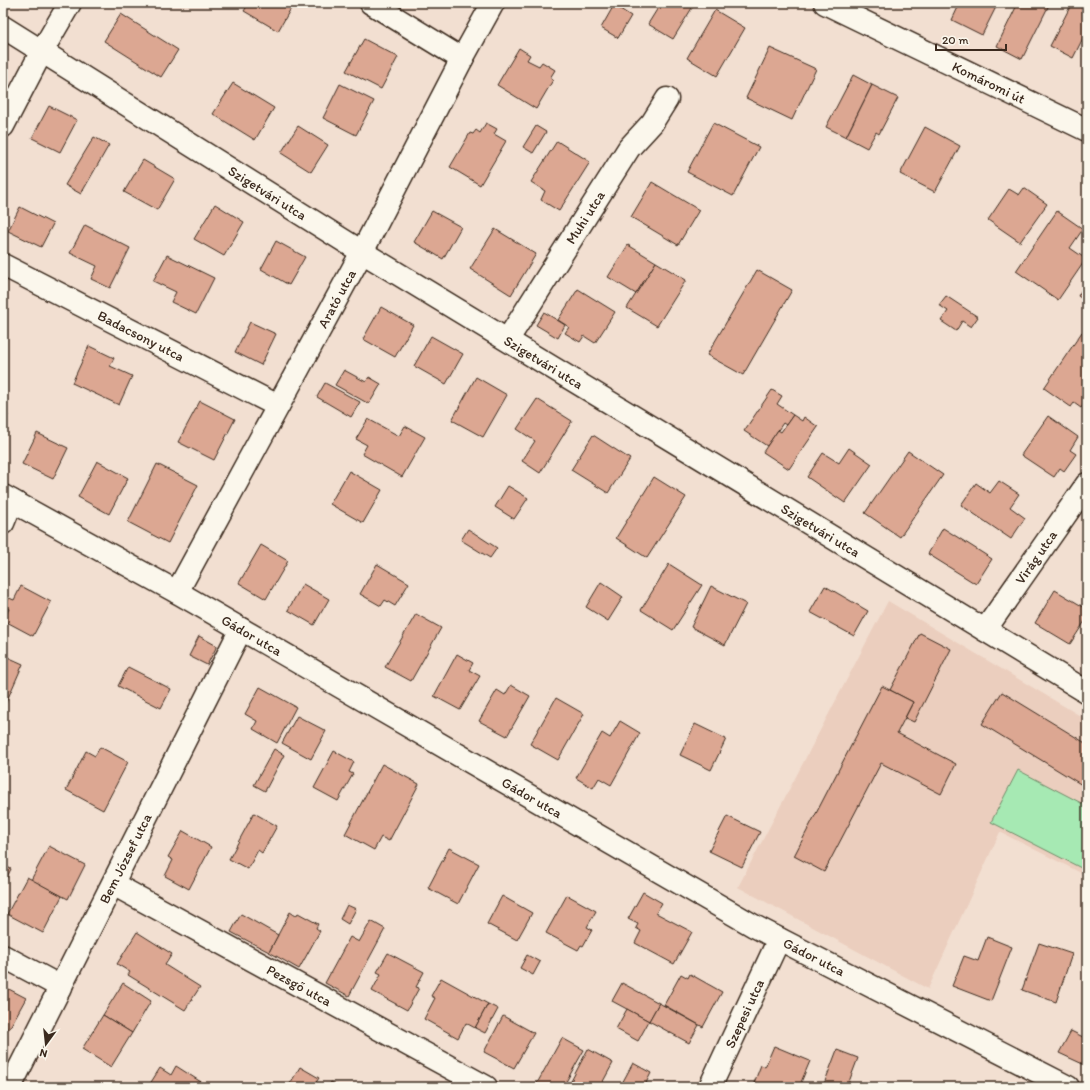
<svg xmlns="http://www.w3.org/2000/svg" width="1090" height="1090" font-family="Itim,sans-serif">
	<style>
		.built { fill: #ebcebe }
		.green { fill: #a6e9b3; stroke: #708a68 }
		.building { fill: #dca792; stroke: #3b2a1e }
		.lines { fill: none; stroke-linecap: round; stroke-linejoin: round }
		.minor-casing { stroke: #3b2a1e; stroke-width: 25 }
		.minor { stroke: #fbf7ec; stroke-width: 22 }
		.labels { text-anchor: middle; stroke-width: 3.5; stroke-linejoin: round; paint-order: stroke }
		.street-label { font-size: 14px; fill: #3b2a1e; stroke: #fbf7ec }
	</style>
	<rect width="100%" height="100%" fill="#f2dfd1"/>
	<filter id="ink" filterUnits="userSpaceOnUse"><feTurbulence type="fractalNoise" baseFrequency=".025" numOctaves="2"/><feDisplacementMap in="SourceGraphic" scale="8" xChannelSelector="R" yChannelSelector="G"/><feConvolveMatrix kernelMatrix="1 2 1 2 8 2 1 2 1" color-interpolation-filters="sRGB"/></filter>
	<g filter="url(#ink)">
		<path class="built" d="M888 601 1087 720V876L1000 832 928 989 738 887Z"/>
		<path class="green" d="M1018 770 1087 806V871L991 822Z"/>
		<g class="building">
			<path d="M249 3H294L278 31 244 11Z"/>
			<path d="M661 3H695L673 39 648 24Z"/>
			<path d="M960 3H998L982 35 952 20Z"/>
			<path d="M1018 3H1050L1022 59 997 46Z"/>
			<path d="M1072 3H1087V30L1073 58 1050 46Z"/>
			<path d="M614 5 631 16 618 38 601 28Z"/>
			<path d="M715 10 745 28 717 76 687 58Z"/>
			<path d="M121 14 178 50 161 77 104 41Z"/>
			<path d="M364 39 398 57 381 89 346 71Z"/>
			<path d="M519 48 530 55 527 60 539 66 542 62 555 70 550 78 553 80 536 109 497 85Z"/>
			<path d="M770 48 816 69 792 120 746 98Z"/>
			<path d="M853 75 872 85 846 137 826 127Z"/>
			<path d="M233 83 274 108 255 140 213 114Z"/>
			<path d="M340 84 374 101 356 135 323 118Z"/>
			<path d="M872 85 898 98 879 134 876 132 867 148 846 137Z"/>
			<path d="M49 106 77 120 60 152 32 138Z"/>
			<path d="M486 123 497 129 494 134 506 141 480 185 450 167 470 133 473 134 476 130 480 133Z"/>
			<path d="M713 123 759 147 733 196 687 172Z"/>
			<path d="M298 126 328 145 311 172 281 153Z"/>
			<path d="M536 126 546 132 533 153 523 147Z"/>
			<path d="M925 127 960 146 935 192 900 174Z"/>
			<path d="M94 137 109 145 81 194 65 185Z"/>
			<path d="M557 141 590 162 559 211 541 200 545 191 531 182Z"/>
			<path d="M143 160 175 179 157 210 124 192Z"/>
			<path d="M652 182 699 210 678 245 631 217Z"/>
			<path d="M1024 188 1047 204 1020 242 988 220 1009 189 1019 195Z"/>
			<path d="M215 204 244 222 224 256 194 239Z"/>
			<path d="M20 207 53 224 41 247 8 231Z"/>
			<path d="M432 211 461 227 443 259 414 242Z"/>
			<path d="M1057 211 1083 229 1070 248 1086 259 1058 300 1016 271Z"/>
			<path d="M85 225 130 248 110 288 91 279 97 266 70 253Z"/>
			<path d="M495 229 536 254 511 295 470 269Z"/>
			<path d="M276 241 305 257 289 285 261 269Z"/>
			<path d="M628 245 656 262 636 294 608 277Z"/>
			<path d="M167 255 214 278 196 314 171 302 176 292 153 281Z"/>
			<path d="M656 262 686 280 657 326 627 308Z"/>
			<path d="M757 270 792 290 743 375 707 355Z"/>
			<path d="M1085 284 1087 285V302L1078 296Z"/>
			<path d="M578 289 615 312 595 343 584 336 580 342 565 333 569 327 558 320Z"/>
			<path d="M946 296 978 317 971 327 962 321 956 331 941 321 948 311 939 305Z"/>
			<path d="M381 307 413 325 395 357 363 339Z"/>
			<path d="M544 312 565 325 558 338 536 325Z"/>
			<path d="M250 322 276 334 261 365 235 352Z"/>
			<path d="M1082 332 1087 335V399L1081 408 1074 403 1071 407 1044 388Z"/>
			<path d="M431 336 463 354 446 384 414 366Z"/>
			<path d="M89 346 114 358 110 366 132 376 119 405 72 383Z"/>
			<path d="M344 370 366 382 369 377 381 384 369 404 335 385Z"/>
			<path d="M476 377 507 395 483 437 452 420Z"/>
			<path d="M325 383 360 402 351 417 317 397Z"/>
			<path d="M772 390 782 396 777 404 793 415 786 425 783 423 767 446 744 431Z"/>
			<path d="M537 399 572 421 540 473 522 461 535 441 517 429Z"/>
			<path d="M200 401 235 419 214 460 178 442Z"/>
			<path d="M3 413 8 415 3 426Z"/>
			<path d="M793 415 802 421 804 417 818 427 789 469 763 452 778 430 781 432Z"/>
			<path d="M1048 416 1078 437 1070 450 1076 454 1064 471 1060 468 1054 477 1021 455Z"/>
			<path d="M368 419 399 436 405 426 425 437 402 477 362 454 367 445 356 439Z"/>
			<path d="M37 433 68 448 53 479 22 464Z"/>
			<path d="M593 435 630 459 608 493 571 470Z"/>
			<path d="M849 448 872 464 845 503 807 477 823 453 839 463Z"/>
			<path d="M908 451 943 475 900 537 865 513Z"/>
			<path d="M97 461 128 478 109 514 78 497Z"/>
			<path d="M157 464 198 485 168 543 128 522Z"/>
			<path d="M349 471 382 490 363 523 330 504Z"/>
			<path d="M654 477 686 497 647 558 616 538Z"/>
			<path d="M999 481 1019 494 1010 507 1025 518 1011 539 961 505 976 483 990 493Z"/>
			<path d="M508 486 528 498 514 519 495 507Z"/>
			<path d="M943 528 992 559 976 584 928 554Z"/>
			<path d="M468 529 497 548 490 558 461 540Z"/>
			<path d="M261 545 288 561 266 599 239 583Z"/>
			<path d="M377 564 409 583 395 606 385 600 381 606 360 594Z"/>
			<path d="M669 564 702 585 673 630 641 610Z"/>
			<path d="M601 582 623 597 608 621 586 607Z"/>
			<path d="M303 584 329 599 314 625 288 610Z"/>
			<path d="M21 586 51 602 33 636 3 620 9 609 5 606 9 598 14 600Z"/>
			<path d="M711 586 746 604 725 645 691 627Z"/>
			<path d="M825 586 868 611 854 636 810 612Z"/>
			<path d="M1055 590 1087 609V618L1070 644 1035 623Z"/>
			<path d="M416 614 441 628 411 681 385 667Z"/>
			<path d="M920 633 951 649 914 722 905 718 913 702 890 690Z"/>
			<path d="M199 636 217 646 207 665 189 656Z"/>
			<path d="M457 654 473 663 469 670 480 676 460 710 434 696Z"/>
			<path d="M3 655 23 664 4 707H3Z"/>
			<path d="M128 667 171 689 161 708 118 686Z"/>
			<path d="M511 685 530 696 507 736 479 721 497 690 505 695Z"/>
			<path d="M882 686 913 702 897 733 956 764 941 794 881 763 824 872 794 856Z"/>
			<path d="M260 687 296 707 277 743 253 729 257 721 245 714Z"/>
			<path d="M1002 692 1087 744V788L982 724Z"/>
			<path d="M556 698 584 714 558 760 530 744Z"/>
			<path d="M297 716 326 731 311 759 282 743Z"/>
			<path d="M620 721 640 733 611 785 599 778 593 788 576 778 602 733 610 738Z"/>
			<path d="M695 724 726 739 711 770 680 755Z"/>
			<path d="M100 747 128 762 103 810 66 790 86 751 95 756Z"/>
			<path d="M274 749 284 755 265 791 254 785Z"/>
			<path d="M334 751 354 762 349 772 353 774 338 801 314 788Z"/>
			<path d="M382 764 419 784 389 841 381 837 374 850 345 834Z"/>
			<path d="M254 813 277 826 262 853 258 850 248 869 229 859Z"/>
			<path d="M727 816 760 832 742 867 709 851Z"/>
			<path d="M183 831 211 847 189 889 165 876 173 860 168 857Z"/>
			<path d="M49 846 85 865 68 899 31 880Z"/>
			<path d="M449 848 479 864 458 904 428 888Z"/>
			<path d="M3 865 11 869 3 885Z"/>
			<path d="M27 877 62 896 43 933 7 914Z"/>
			<path d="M643 892 662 903 656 913 692 932 674 964 635 943 641 931 636 928 638 924 628 919Z"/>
			<path d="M567 895 596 911 587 927 592 930 583 946 581 945 578 950 546 933Z"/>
			<path d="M502 896 532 913 517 940 487 924Z"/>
			<path d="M347 905 356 909 348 924 340 919Z"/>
			<path d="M290 912 296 916 298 913 318 924 316 928 320 931 299 969 269 952Z"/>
			<path d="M241 914 278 935 269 952 231 932Z"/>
			<path d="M371 921 385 929 349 996 325 983 350 937 359 942Z"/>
			<path d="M137 932 172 954 165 965 200 987 185 1010 128 975 130 972 117 964Z"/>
			<path d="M987 937 1012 947 991 1001 952 986 964 956 978 961Z"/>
			<path d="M1039 943 1072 954 1056 1002 1022 990Z"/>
			<path d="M388 953 424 972 416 987 419 988 407 1010 372 991 381 974 377 972Z"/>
			<path d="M527 955 540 962 533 975 520 968Z"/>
			<path d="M681 974 688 978 690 974 722 992 703 1027 664 1005Z"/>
			<path d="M441 978 488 1004 475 1028 466 1023 458 1038 424 1019 435 998 431 996Z"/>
			<path d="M123 983 151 1001 132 1033 103 1015Z"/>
			<path d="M622 983 659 1003 649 1021 612 1001Z"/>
			<path d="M3 986 26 998 9 1029 3 1026Z"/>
			<path d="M659 1003 699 1025 689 1043 649 1021Z"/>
			<path d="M488 1004 498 1009 485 1033 475 1028Z"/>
			<path d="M627 1009 649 1021 638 1041 616 1029Z"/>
			<path d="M103 1015 132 1033 111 1067 82 1049Z"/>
			<path d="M503 1016 534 1033 514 1068 484 1052Z"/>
			<path d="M1071 1031 1087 1039V1066L1059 1053Z"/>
			<path d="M562 1038 584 1050 563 1087H535Z"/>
			<path d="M774 1046 810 1061 799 1087H764L754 1083 761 1065 765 1067Z"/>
			<path d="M588 1049 613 1063 600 1087H568Z"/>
			<path d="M837 1050 858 1058 847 1087H826L827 1085 824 1084Z"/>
			<path d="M633 1063 651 1073 646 1083 650 1085 649 1087H620Z"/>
			<path d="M176 1066 201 1082 197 1087H148L160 1068 171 1075Z"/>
			<path d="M300 1067 319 1078 313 1087H288Z"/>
			<path d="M331 1082 340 1087H328Z"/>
		</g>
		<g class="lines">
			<g class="minor-casing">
				<g id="minor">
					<path d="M371 3 462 59"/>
					<path id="s1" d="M825 3 1087 130"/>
					<path id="s2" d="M3 27 362 252 1087 692"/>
					<path d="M3 126 42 51 70 3"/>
					<path id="s3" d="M3 265 278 406"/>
					<path id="s4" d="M508 339 629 148 652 123 667 99"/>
					<path id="s5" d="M3 496 177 592 754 926 1068 1087"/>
					<path d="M3 523 12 501"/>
					<path id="s6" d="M177 592 362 252 462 59 493 3"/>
					<path id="s7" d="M985 630 1087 484"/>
					<path id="s8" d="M113 884 486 1087"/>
					<path d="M3 956 61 987"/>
					<path id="s9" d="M10 1087 241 629"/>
					<path id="s10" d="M710 1087 779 939"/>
				</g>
			</g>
			<use href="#minor" class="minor"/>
		</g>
	</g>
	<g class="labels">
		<g class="street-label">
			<text dy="5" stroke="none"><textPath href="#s1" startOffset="182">Komáromi út</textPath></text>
			<text dy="5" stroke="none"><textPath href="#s2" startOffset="312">Szigetvári utca</textPath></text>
			<text dy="5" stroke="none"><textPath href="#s4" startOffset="144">Muhi utca</textPath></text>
			<text dy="5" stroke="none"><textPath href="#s6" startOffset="334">Arató utca</textPath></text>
			<text dy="5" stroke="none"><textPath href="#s3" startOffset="155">Badacsony utca</textPath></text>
			<text dy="5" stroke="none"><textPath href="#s2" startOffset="636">Szigetvári utca</textPath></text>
			<text dy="5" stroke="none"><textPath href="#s2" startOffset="960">Szigetvári utca</textPath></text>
			<text dy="5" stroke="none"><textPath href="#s7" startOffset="89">Virág utca</textPath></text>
			<text dy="5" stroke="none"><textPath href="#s5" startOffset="285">Gádor utca</textPath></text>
			<text dy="5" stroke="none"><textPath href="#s5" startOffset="609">Gádor utca</textPath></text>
			<text dy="5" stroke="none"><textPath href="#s9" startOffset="256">Bem József utca</textPath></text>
			<text dy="5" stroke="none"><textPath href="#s5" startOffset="933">Gádor utca</textPath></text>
			<text dy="5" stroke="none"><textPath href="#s8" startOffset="212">Pezsgő utca</textPath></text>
			<text dy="5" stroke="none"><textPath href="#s10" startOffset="81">Szepesi utca</textPath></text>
		</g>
	</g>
	<rect width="1090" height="1090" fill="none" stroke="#fbf7ec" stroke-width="16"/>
	<rect x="8" y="8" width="1074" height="1074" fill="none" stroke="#3b2a1e" stroke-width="1.5" filter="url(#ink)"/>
	<g transform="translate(46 1044) rotate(195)" stroke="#fbf7ec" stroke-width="3" paint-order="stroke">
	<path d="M0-3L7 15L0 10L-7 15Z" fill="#3b2a1e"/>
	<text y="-6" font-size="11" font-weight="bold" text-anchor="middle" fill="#3b2a1e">N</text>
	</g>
	<path d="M936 44v6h70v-6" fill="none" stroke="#3b2a1e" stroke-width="2"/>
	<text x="942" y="44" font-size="12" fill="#3b2a1e" stroke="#fbf7ec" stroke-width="3" paint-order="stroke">20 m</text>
</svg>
